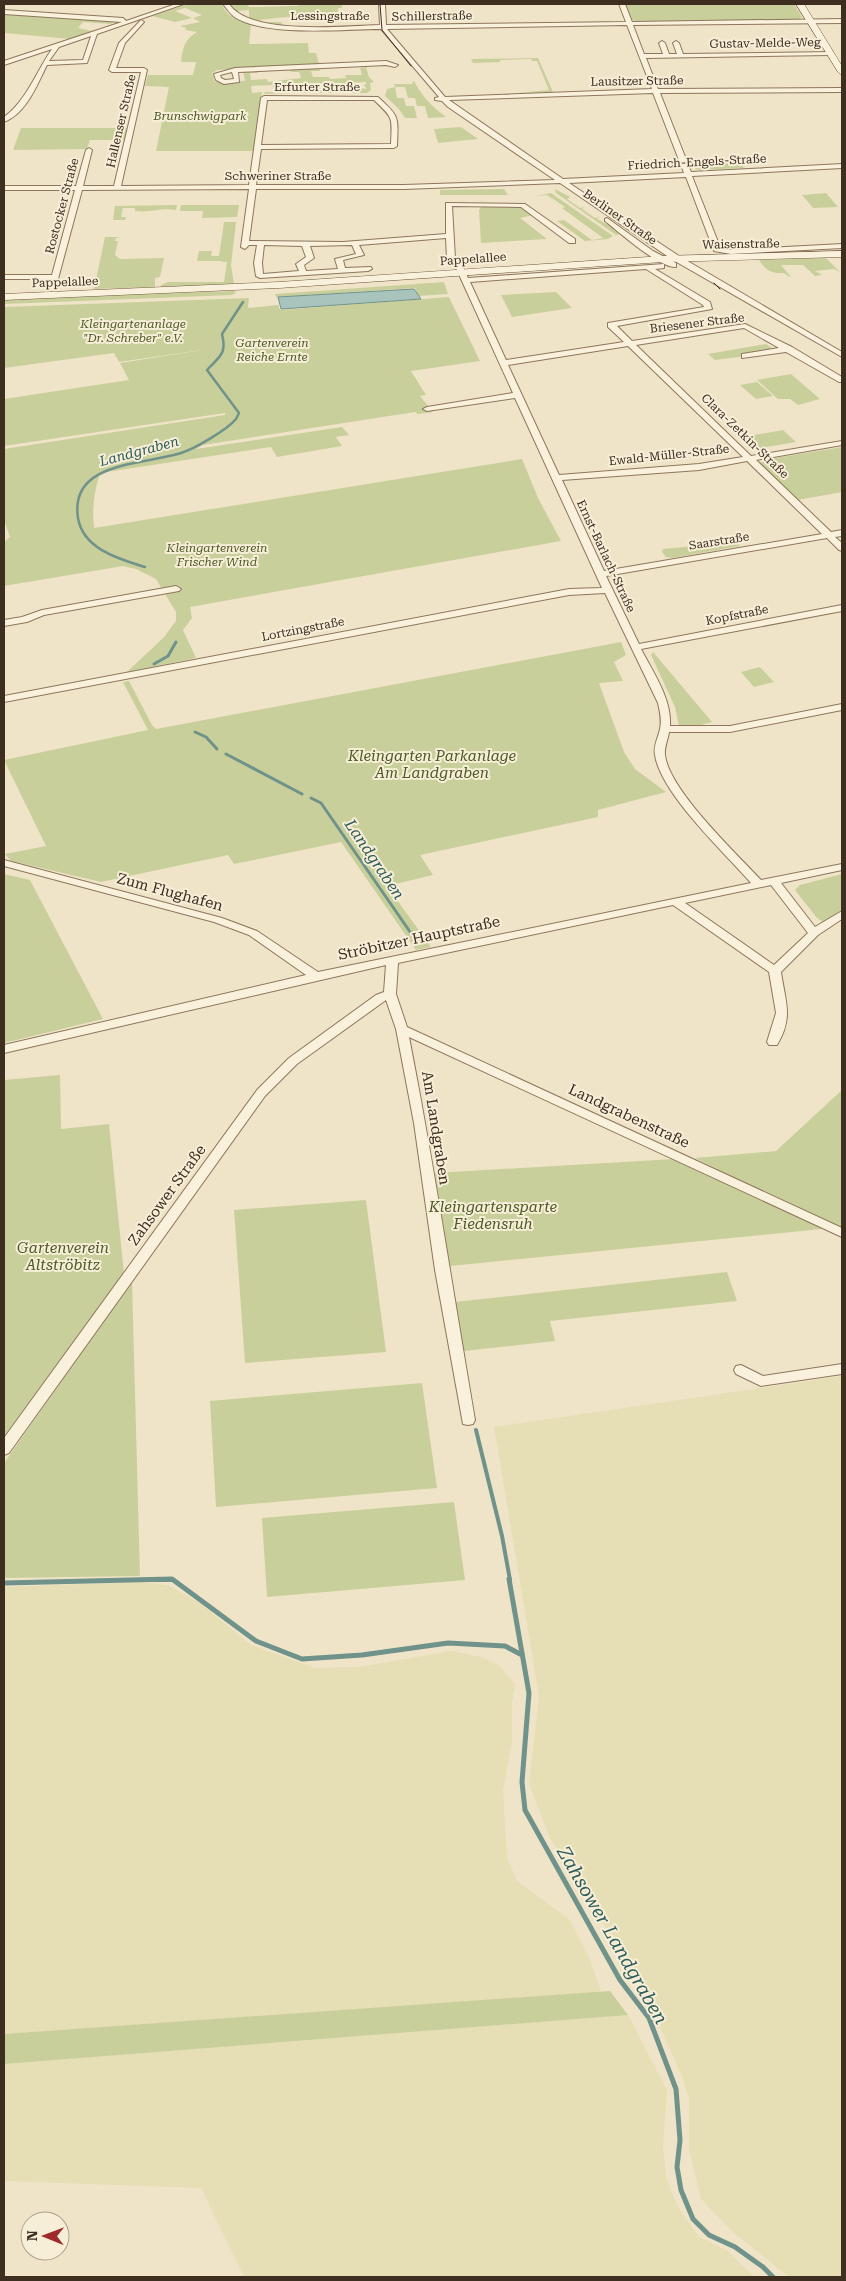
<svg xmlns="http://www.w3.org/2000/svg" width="846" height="2281" font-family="'Roboto Serif',serif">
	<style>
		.farmland { fill: #e6deb5 }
		.green { fill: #c9cf9b }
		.water { fill: #a9c4bc; stroke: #6f938a }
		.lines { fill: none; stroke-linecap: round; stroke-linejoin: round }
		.stream-far3 { stroke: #6f938a; stroke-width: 2.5 }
		.stream-far2 { stroke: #6f938a; stroke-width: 3 }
		.stream-far1 { stroke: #6f938a; stroke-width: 4 }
		.stream { stroke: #6f938a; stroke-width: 5 }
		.street-casing { stroke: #8d765c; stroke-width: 2 }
		.secondary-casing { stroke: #6f573f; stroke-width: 1 }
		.street { fill: #faf1dc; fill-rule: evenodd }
		.secondary { fill: #faf1dc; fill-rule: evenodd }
		.tram { stroke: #3d2e20; stroke-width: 1 }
		.labels { text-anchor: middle; stroke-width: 4; stroke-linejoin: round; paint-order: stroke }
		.far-street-label { font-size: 12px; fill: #3d2e20; stroke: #f7eed8 }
		.far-park-label { font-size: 12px; font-style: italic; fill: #4d5a26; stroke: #f7eed8 }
		.far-water-label { font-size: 14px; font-style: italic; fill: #2f5d5a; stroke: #f7eed8 }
		.park-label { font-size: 15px; font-style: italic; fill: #4d5a26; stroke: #f7eed8 }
		.street-label { font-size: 15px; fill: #3d2e20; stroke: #f7eed8 }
		.water-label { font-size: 16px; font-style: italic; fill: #2f5d5a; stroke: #f7eed8 }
		.near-water-label { font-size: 19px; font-style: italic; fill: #2f5d5a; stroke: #f7eed8 }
	</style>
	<rect width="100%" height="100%" fill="#f0e4c8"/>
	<g class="farmland">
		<path d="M842 1376V2277H789L733 2232 701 2199 689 2149V2099L683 2079 642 1987 549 1836 529 1784 539 1696 494 1427Z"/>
		<path d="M140 1582 168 1585 201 1604 251 1645 315 1668 359 1667 451 1651 481 1657 500 1666 515 1684 512 1703V1741L503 1791 507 1858 518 1882 569 1919 590 1959 601 1992 4 2034V1587Z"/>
		<path d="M628 2015 667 2090 663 2146 666 2177 678 2207 699 2237 729 2252 754 2277H244L201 2188 4 2181V2064Z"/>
	</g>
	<g class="green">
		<path d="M189 4H222C226 17 239 20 251 24L249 44 308 43 309 53H316L319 64 217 70 212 73 215 82 245 81 243 70 257 69 258 73H250L251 80 267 79 268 82 301 78 299 72H291L290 68H298L299 70 319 67 320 71H311L313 77H329L330 79 346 78 345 75H362L360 68 366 67 369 77 374 82 370 83 371 90 367 93H359L358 88 367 89 364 85 366 84V82L345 83 348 87H346V90L355 88 357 93H328L327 90H336L333 88 335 83 313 84 314 86H317L315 91 324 90 325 93H297L296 91H305L304 84 282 85 283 92 293 91 294 93 264 94 265 92H274L273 85 251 86 252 93 262 92 253 151H156L169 87 145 86 148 75H193L196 62H181C183 48 184 40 197 32L185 30 186 28 180 26 200 22 193 18 202 15 185 8 175 11 192 18 175 22 152 16Z"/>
		<path d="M231 4H248L249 7 298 6V4H342V8H338V12L324 13V16H334L333 18 287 17 259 20 263 22H281L283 26C271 24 260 22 249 18V10L236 11Z"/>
		<path d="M625 4H794L802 17 798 20 639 22 632 20Z"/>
		<path d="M6 13 114 21 115 22 110 24 83 22 78 28 92 31 70 39 4 33V15Z"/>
		<path d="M538 58 553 92 518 93 549 90 537 61H532L531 59 500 60V62L473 63 471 59Z"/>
		<path d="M414 81C422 96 430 105 446 117L428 118 425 106H417L415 98H408L405 87H395L397 98H404L406 106H414L417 118H405L399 109 385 96 387 89 395 87 394 84H413L412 82Z"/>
		<path d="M461 127 478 139 438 143 434 129Z"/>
		<path d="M21 128H127L125 140H90L87 149 13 150Z"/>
		<path d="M737 159 744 168 700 170 695 169 692 160Z"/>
		<path d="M504 189 508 195H440V190Z"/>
		<path d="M555 189 570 197 567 199 580 208 585 207 582 209 595 218 600 217 597 219 611 226 620 234 616 235 556 193Z"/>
		<path d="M551 193 613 236 608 239 585 241 557 221 564 220 592 240 603 238 562 208 565 207 547 195 536 196Z"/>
		<path d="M826 193 838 207 813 208 802 195Z"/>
		<path d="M177 205 176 210C160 207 150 213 135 211V208H123L121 217H126L125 220H113L115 206Z"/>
		<path d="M181 205H239L237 217 202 218 203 211H180Z"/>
		<path d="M482 206H519L534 215 520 218 547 239 481 243 479 210Z"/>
		<path d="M224 222H236L231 265 234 284 161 287V285L168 282H224L227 262H223L222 261H197L199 251H212L211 256H219Z"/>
		<path d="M105 237H122L116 238 115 241H118L115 255 120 259 164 258 160 277 155 278V287L94 289Z"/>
		<path d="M826 258 840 272 834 269 815 271 822 275 815 276 803 265H781L791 277 788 276 784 273C773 274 766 271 759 260Z"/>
		<path d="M444 282 448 294 418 296 415 288 276 297 275 294Z"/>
		<path d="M234 291 236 293 232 295 4 304V298Z"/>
		<path d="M556 292 572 308 512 317 501 295Z"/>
		<path d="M449 297 480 361 411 371 426 395 420 396 433 412 418 414 415 412 203 445 196 449 342 427 349 435 336 437 342 446 277 457 271 447 100 473C94 492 92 508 94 528L522 459 538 498 561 541 190 607 192 618 183 630 196 658 127 672 164 637 176 621V612L156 579 136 569 123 566 4 586V542L10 537 4 520V449L225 415V413L4 446V399L129 380 120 363 209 349 119 362 114 353 4 368V307L249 298 248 308 278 305 280 310Z"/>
		<path d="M766 344 778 352 715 360 708 354Z"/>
		<path d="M791 374 820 399 798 405 790 399H778L757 380Z"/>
		<path d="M757 382 773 396 756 399 740 385Z"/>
		<path d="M783 430 796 442 755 449 743 437Z"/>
		<path d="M842 447V492L798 500 759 463 769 459Z"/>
		<path d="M737 542 740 546 672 558 666 557 662 552 663 549Z"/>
		<path d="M621 642 626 655 614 662 623 681 599 683 624 752 635 769 666 792 598 810V817L420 855 433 875 387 886 431 947 416 950 341 842 234 864 228 855 101 882 11 861 5 854 46 846 4 760 148 730 123 682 129 681 152 725 156 729Z"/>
		<path d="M653 652 712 722 701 725 679 726 675 707 651 655Z"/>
		<path d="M760 667 774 682 754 687 741 672Z"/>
		<path d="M4 874 30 880 103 1019 4 1043Z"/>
		<path d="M842 874V910L823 922 817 918 795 890 800 885Z"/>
		<path d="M60 1075 61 1129 109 1124 124 1274 4 1436V1080Z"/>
		<path d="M842 1090V1227L450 1266 434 1173 674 1159 823 1222 695 1158 776 1151Z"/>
		<path d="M366 1200 386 1352 245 1363 234 1210Z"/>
		<path d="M727 1272 737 1301 550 1321 555 1341 464 1351 455 1302Z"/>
		<path d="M132 1281 140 1576 4 1578V1463Z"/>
		<path d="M422 1383 437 1488 216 1507 210 1401Z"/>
		<path d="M454 1502 465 1580 267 1597 262 1518Z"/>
		<path d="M610 1991 628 2015 4 2064V2034Z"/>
	</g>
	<path class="water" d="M414 289 421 299 281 309 278 297Z"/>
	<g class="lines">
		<path class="stream-far3" d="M145 567C119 559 83 549 78 518 69 461 144 465 181 453 194 449 227 430 236 419L239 413 207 370C220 356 227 354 222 334L243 302"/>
		<g class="stream-far2">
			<path d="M154 664 168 656 176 642"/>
			<path d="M195 732 206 737 217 749"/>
			<path d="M226 754 302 794"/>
			<path d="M311 798 321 803 415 939"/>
		</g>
		<g class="stream-far1">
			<path d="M476 1430 502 1536 510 1580"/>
			<path d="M122 1580H174"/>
		</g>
		<g class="stream">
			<path d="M509 1579 529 1693 522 1782 525 1810 620 1980 649 2018 676 2089 680 2140 677 2167 681 2190 693 2219 709 2235 735 2247 763 2267 773 2277"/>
			<path d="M4 1583 172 1579 256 1641 302 1659 362 1655 448 1643 505 1646 522 1655"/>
		</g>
		<g class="street-casing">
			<g id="street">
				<path d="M176 4H184L97 34 87 63 47 65C37 85 26 114 4 122V117C27 100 36 72 52 49L4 65V61L122 22 4 14V10L123 18 126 21ZM91 36 83 60 49 61 59 47Z"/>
				<path d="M223 4H229C251 36 343 26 380 25L379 4H385L386 25 626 22 619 4H625L632 22 842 19V23L633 25 644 54H663L659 43 662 41 665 43 669 54H677L673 43 676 41 679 43 683 54 833 52 831 55 646 58 658 89 842 88V92L660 93 691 172 842 164V168L692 176 720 247 731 250 842 244V248L731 254 714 251 686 177 569 183 679 256 842 352V357L673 260 560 183 404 189H256L249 241 343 242 446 234V203L525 204 575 239V243H569L521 207 452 206 455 258 463 267 468 278 664 264V268L655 269 710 302 712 309 617 326 632 341 745 324 792 347 842 377V382H839L786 352 742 358V354L779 348 744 328 636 345 751 456 842 441V445L756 460 831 532 842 530V536L835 537 842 543V551L839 550 827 538 606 576 639 644 842 605V611L641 649C653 672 672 699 670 726H730L842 704V710L730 732H669C668 739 664 748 665 755 669 790 736 853 761 880L842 864V870L781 883 815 927 842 911V919L818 935 781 972C785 1001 794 1017 777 1045H769L767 1042 776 1013 769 972 673 905 398 963 396 994 407 1027 842 1228V1237L409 1037C434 1164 453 1292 475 1420L473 1424 468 1425 463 1424 435 1270 414 1123 396 1029 386 1000 297 1064 265 1096 9 1453 4 1455V1438L257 1090 289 1058 376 995 384 992 386 965 4 1053V1045L306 975 249 935 214 922 4 866V860L222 918 257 931 318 972 751 883C724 852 661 794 655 755 653 747 658 738 660 729 662 720 660 712 658 703L605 593 569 595 4 702V696L569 589 602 588 515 398 427 411 423 409 427 407 513 393 456 268 447 259 446 238 359 245 364 255 343 260 345 268 371 267 372 269 368 271 260 278 256 276 254 263 257 245H249L245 249 241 247 249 189 82 190 58 279H4V275H52L75 190H4V186H76L86 150 89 148 92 150 83 186H114L141 72H112L109 70 119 43 141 20 144 22 125 43 116 68H144L147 70 121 186 249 185 261 98 264 96 378 97C400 117 398 116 397 146L394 148 261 149 256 185H404L555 180 448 107 442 101 435 100V98L439 97 381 29C343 29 268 37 236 18 230 14 227 9 223 4ZM627 25 652 89 445 97 387 29ZM653 93 684 173 563 179 449 100ZM267 100H374C394 119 392 117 391 144L261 145ZM264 245 302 246 306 257 296 264 299 271 263 274 262 263ZM352 245 356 254 335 259 338 269 306 271 304 265 314 258 310 246ZM646 269 703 305 704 307 608 323V327L624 342 506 360 470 282ZM628 346 743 457 699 464 559 475 508 365ZM747 461 822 534 604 571 562 480 699 470ZM771 885 808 933 774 965 685 903Z"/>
				<path d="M386 61 398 65 395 67 386 65 238 72 239 82 224 84 216 80 214 74 235 68ZM232 72 234 79 225 80 221 78 220 75Z"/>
				<path d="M607 218 653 251 676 263V267C659 268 619 232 605 221V219Z"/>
				<path d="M176 586 181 589 179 591 44 615 27 622 4 626V620L22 617 42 610Z"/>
				<path d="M842 1364V1374L761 1386 736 1374 734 1370 736 1366 741 1365 763 1376Z"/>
			</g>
		</g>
		<g class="secondary-casing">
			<g id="secondary">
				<path d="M796 4H804L842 66V75L838 72Z"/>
				<path d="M842 251V257L663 262 279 288 4 300V294L279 282 663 256Z"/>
			</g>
		</g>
		<use href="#street" class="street"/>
		<use href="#secondary" class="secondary"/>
		<g class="tram">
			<path d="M380 4 382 30 411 66"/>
			<path d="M714 283 720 289"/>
		</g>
	</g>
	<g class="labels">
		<g class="far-street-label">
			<text x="330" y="20">Lessingstraße</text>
			<text transform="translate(432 16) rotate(-1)" y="4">Schillerstraße</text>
			<text transform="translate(765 43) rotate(-1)" y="4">Gustav-Melde-Weg</text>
			<text transform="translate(637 81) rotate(-1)" y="4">Lausitzer Straße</text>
			<text x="317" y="91">Erfurter Straße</text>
			<text transform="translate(121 121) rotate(-77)" y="4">Hallenser Straße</text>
			<text transform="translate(697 162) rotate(-3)" y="4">Friedrich-Engels-Straße</text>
			<text x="278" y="180">Schweriner Straße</text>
			<text transform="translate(62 206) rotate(-75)" y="4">Rostocker Straße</text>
			<text transform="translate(620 217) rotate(35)" y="4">Berliner Straße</text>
			<text transform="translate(741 244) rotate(-1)" y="4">Waisenstraße</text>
			<text transform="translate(473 259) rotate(-4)" y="4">Pappelallee</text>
			<text transform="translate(65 282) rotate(-2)" y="4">Pappelallee</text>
			<text transform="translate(697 323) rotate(-7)" y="4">Briesener Straße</text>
			<text transform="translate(745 436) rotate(44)" y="4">Clara-Zetkin-Straße</text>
			<text transform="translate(669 455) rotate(-6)" y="4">Ewald-Müller-Straße</text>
			<text transform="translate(719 541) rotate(-9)" y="4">Saarstraße</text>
			<text transform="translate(606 556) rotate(65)" y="4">Ernst-Barlach-Straße</text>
			<text transform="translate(737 615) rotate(-11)" y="4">Kopfstraße</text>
			<text transform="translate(303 629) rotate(-11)" y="4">Lortzingstraße</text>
		</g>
		<g class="far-park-label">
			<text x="200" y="120">Brunschwigpark</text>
			<text x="133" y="328">Kleingartenanlage<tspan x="133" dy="14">"Dr. Schreber" e.V.</tspan></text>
			<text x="272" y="347">Gartenverein<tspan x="272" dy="14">Reiche Ernte</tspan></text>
			<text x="217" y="552">Kleingartenverein<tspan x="217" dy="14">Frischer Wind</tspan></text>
		</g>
		<g class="far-water-label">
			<text transform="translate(139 451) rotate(-15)" y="5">Landgraben</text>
		</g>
		<g class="park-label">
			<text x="432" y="761">Kleingarten Parkanlage<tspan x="432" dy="17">Am Landgraben</tspan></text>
			<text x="493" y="1212">Kleingartensparte<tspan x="493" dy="17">Fiedensruh</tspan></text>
			<text x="63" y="1253">Gartenverein<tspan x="63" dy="17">Altströbitz</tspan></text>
		</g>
		<g class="street-label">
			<text transform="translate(170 892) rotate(15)" y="5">Zum Flughafen</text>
			<text transform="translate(419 938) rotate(-12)" y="5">Ströbitzer Hauptstraße</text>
			<text transform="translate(629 1116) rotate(25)" y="5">Landgrabenstraße</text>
			<text transform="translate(436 1128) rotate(81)" y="5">Am Landgraben</text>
			<text transform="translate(167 1195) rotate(-54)" y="5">Zahsower Straße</text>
		</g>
		<g class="water-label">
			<text transform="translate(375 859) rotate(56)" y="6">Landgraben</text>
		</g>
		<g class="near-water-label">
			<text transform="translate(613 1935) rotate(60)" y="7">Zahsower Landgraben</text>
		</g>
	</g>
	<rect width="846" height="2281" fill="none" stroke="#3d2e20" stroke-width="10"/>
	<g transform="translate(45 2236) rotate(271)"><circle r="24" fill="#f7eed8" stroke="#ada18e"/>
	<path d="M0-4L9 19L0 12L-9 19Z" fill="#9e2a2b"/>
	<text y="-8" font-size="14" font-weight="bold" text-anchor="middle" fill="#3d2e20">N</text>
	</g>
</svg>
